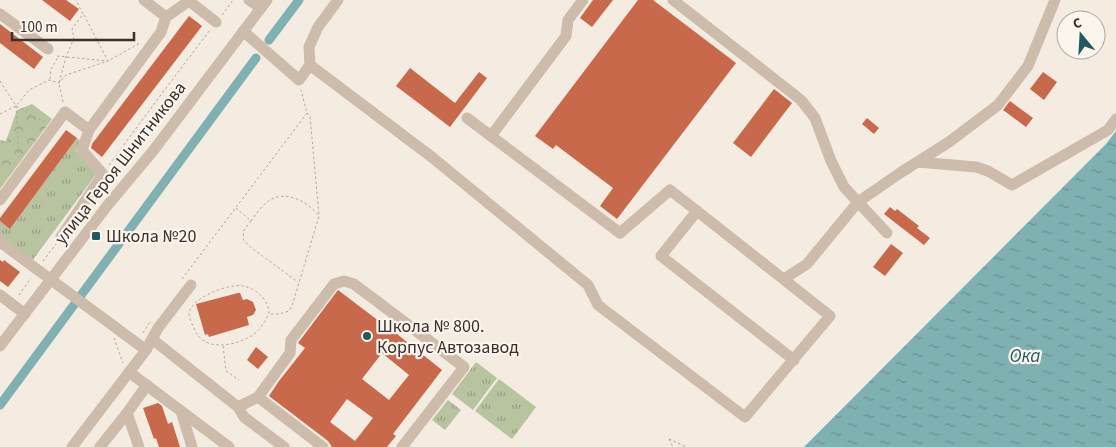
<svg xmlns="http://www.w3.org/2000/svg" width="1116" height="447" font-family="'Source Sans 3',sans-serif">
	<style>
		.grass { fill: url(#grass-tufts) }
		.forest { fill: url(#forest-crowns) }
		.water { fill: url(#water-ripples) }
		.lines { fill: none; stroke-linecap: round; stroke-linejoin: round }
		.canal { stroke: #7fb0b2; stroke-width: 9 }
		.building { fill: #c8694b; fill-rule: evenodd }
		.path { stroke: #b9a596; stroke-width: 1; stroke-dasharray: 2.5 2.5; stroke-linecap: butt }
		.minor { stroke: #cdbbac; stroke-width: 11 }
		.poi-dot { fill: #1f5a5e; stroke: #fbf5ee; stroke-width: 2 }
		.labels { text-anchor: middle; stroke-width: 4.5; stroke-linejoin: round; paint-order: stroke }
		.street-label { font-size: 18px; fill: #3b302b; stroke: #fbf5ee }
		.poi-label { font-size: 18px; fill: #3b302b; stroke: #fbf5ee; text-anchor: start }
		.water-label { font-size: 19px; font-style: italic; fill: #1f5a5e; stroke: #fbf5ee }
	</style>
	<defs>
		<pattern id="grass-tufts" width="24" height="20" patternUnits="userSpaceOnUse" patternTransform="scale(1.25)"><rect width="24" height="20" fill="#b8c4a0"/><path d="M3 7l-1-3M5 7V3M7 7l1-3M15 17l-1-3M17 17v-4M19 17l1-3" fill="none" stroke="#97a083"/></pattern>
		<pattern id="forest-crowns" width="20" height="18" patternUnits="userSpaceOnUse" patternTransform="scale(1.25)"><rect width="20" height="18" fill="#b8c4a0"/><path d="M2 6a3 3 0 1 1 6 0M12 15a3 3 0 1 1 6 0" fill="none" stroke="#97a083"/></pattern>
		<pattern id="water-ripples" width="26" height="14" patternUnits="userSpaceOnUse" patternTransform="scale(1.25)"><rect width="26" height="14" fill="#7fb0b2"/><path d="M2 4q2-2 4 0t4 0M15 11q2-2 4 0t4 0" fill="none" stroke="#699091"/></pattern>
	</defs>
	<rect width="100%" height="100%" fill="#f4ebe1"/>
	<g class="grass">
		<path d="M77 138 80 140 76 151 97 173 32 261 0 238V221L11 228Z"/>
		<path d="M476 362 497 378 473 410 452 394Z"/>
		<path d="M499 379 536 407 512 439 475 411Z"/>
		<path d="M448 400 461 410 445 430 432 420Z"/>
	</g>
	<path class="forest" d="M32 104 52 119 0 189V140L6 141 17 110Z"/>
	<path class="water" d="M1116 131V447H804L1106 144Z"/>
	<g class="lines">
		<g class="canal">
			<path d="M269 40 299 0"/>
			<path d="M0 405 256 58"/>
		</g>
	</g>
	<g class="building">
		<path d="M42 0H66L79 9 70 21Z"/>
		<path d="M593 0H613L592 27 580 18Z"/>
		<path d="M638 0H653L736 63 617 219 600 206 613 188 556 145 553 149 535 136Z"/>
		<path d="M189 16 202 26 102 157 91 148 92 144Z"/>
		<path d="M0 24 43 57 34 69 0 43Z"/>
		<path d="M410 68 455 103 479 72 487 78 450 127 396 86Z"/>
		<path d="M1043 72 1057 82 1044 100 1030 89Z"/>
		<path d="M774 89 792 103 751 157 733 143Z"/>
		<path d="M1010 101 1033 118 1026 127 1003 110Z"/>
		<path d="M867 118 879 128 874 134 862 124Z"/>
		<path d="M66 130 77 138 10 229 0 221V218Z"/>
		<path d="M890 207 895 211 897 209 919 226 917 228 930 238 924 245 884 214Z"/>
		<path d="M891 244 903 253 885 276 873 267Z"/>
		<path d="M0 260 3 262 4 260 20 272 8 287 0 281Z"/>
		<path d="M338 290 392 331 398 327 401 329 397 334 442 370 393 434 396 436 387 447H332L328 441 269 396 279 381 305 348 298 343ZM382 353 409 375 389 400 362 379ZM347 399 373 418 355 441 330 422Z"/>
		<path d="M238 293H240L243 300 247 299 253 302 256 310 253 315 247 317 249 325 209 337 208 334 205 335 196 304Z"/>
		<path d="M256 347 268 357 258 369 247 360Z"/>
		<path d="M158 403 162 406 168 424 172 422 180 447H159L156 438 154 439 143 408Z"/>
	</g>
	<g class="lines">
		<g class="path">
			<path d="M84 15 108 61 140 43"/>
			<path d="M222 15 233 0"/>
			<path d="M57 56 107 61"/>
			<path d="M50 79 51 69 58 57"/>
			<path d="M0 81 16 106 44 122"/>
			<path d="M63 102 59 83 66 57 74 38 72 29 83 14 76 0"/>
			<path d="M16 106 19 157"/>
			<path d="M307 113 310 116 319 215"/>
			<path d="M0 114 16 106 29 90 49 80 59 83 66 75 108 61"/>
			<path d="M109 165 160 96 210 30"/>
			<path d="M236 208 251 221C256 214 262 205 270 200 287 190 308 202 319 216L292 306 289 311 279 314H269C269 300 257 289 243 286 229 283 190 298 189 314 189 318 192 324 194 328 203 353 235 346 253 335 260 330 265 321 269 314"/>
			<path d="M251 221 244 230 243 239 249 246 298 282"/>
			<path d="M43 261 56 244"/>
			<path d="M182 279 307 113 301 90"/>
			<path d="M19 295 31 278"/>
			<path d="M143 333 150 322"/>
			<path d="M114 338 123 363"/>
			<path d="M223 346 226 371 239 380"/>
			<path d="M669 439 687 447"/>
			<path d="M669 439 673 447"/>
		</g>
		<g class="minor">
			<path d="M249 0 261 8"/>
			<path d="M673 0 801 100 815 118 831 161 844 187 887 233"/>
			<path d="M0 14 48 49"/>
			<path d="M166 17 189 1 216 22"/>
			<path d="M243 31 299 80 310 65 309 47 318 27 338 0"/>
			<path d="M310 65 433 158 588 285 598 305 745 417 830 316 697 211 661 256 794 360"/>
			<path d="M467 118 620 233 670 190 697 211"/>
			<path d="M89 130 161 32 166 17 144 0"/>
			<path d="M491 136 566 36 568 20 583 0"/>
			<path d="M918 162 976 167 988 171 1012 185 1108 130 1116 119"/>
			<path d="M0 200 65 112 89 130 82 150 103 174 61 237"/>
			<path d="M0 242 146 350 72 447"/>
			<path d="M784 279 807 264 858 202 900 173 949 142 998 105 1028 66 1055 0"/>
			<path d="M0 295 25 314"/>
			<path d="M152 339 158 328 191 285"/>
			<path d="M0 346 107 206 153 151 267 0"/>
			<path d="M146 350 152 339 238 407 244 417 284 447"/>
			<path d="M129 372 229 447"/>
			<path d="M258 397 323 447"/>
			<path d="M238 407 258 397 290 353 291 340 334 284 344 281 354 284 464 367 402 447"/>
			<path d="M181 411 192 447"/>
			<path d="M100 447 127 413"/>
			<path d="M139 447 127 413 147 385"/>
		</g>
	</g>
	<g class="poi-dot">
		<rect x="91" y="231" width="10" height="10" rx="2.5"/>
		<circle cx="367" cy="336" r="5"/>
	</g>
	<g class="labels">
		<g class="street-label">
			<text transform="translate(120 163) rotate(-52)" y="6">улица Героя Шнитникова</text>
		</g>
		<g class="poi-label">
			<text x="106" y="242">Школа №20</text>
			<text x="377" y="332">Школа № 800.<tspan x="377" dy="21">Корпус Автозавод</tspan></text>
		</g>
		<g class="water-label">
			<text x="1025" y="362">Ока</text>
		</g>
	</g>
	<g transform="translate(1081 35) rotate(342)"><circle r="24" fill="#fbf5ee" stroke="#aea6a0"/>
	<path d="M0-4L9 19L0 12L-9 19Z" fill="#1f5a5e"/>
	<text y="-8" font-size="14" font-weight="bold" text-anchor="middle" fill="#3b302b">С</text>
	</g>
	<path d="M12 32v8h122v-8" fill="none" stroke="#3b302b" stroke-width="2.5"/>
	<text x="20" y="32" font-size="15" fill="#3b302b" stroke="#fbf5ee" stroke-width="4" paint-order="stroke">100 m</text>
</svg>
